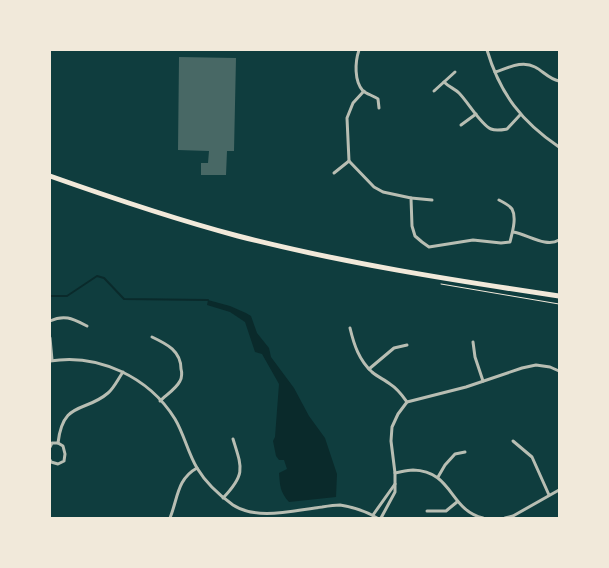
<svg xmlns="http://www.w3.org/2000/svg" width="609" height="568" font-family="Commissioner,sans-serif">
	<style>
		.water { fill: #0a2a2b }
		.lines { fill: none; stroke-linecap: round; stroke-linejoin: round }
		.stream { stroke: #0a2a2b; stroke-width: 2 }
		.building { fill: #486865 }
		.path { stroke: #f1e9da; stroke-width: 1 }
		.minor { stroke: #b8beb3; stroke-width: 3 }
		.primary { stroke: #f1e9da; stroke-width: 5 }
	</style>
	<rect width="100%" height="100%" fill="#0f3d3e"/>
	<path class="water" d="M208 300 230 306 246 313 251 316 257 333 269 348 271 357 294 388 309 416 325 438 337 474 336 497 289 502C280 492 280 486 279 473L287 469 284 460H279L276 456 273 441 275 437 279 384 262 354 255 352 245 322 230 312 207 305Z"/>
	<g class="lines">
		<path class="stream" d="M50 296H67L97 276 104 278 124 299 208 300"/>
	</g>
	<path class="building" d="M179 57 236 58 234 151H227L226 175H201V163H208L209 151 178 150Z"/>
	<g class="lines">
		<path class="path" d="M441 284 559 304"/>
		<g class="minor">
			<path d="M359 50C355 62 354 81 363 91 367 94 374 96 378 99L379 108"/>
			<path d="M487 50C500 94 522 122 559 147"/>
			<path d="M495 72C508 68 522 60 535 67 543 71 549 79 559 81"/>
			<path d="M444 82C449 87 455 89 459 93 468 102 481 125 491 129 496 131 501 130 507 129L520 115"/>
			<path d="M364 91 353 103 347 118 349 161 374 187 383 192 411 198 412 226 415 236 422 242 429 247 473 240 501 243 510 242C512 233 517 218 512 209 509 205 503 202 499 200"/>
			<path d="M434 91 455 72"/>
			<path d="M461 125 476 114"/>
			<path d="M334 173 349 161"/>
			<path d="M411 198 432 200"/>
			<path d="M513 232C527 234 546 248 559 240"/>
			<path d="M50 321C65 314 73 319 87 326"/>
			<path d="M350 328C354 345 359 360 372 372 378 377 385 380 390 384 398 389 402 395 407 402"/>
			<path d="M152 337C167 344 181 351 181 369 182 372 182 378 180 381 176 389 166 395 160 401"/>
			<path d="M50 338 52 360"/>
			<path d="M473 342 475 357 483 381"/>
			<path d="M50 361C98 353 149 377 175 419 184 434 188 453 197 468 206 483 219 495 233 505 257 521 295 510 322 507 328 506 334 505 340 505 352 507 366 511 377 518"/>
			<path d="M369 369 394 348 407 345"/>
			<path d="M513 441 532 457 549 495"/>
			<path d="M58 443C63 400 85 413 108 393 114 388 118 379 123 372"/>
			<path d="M50 447 52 443H58L63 446 65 454 64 461 58 464 51 462 50 460"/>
			<path d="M395 473C401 472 407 470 413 470 453 471 449 510 483 518"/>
			<path d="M438 477 445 465 455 454 465 452"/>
			<path d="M223 498C246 474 242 468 233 439"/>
			<path d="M427 511H446L457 502"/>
			<path d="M373 515 395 484"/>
			<path d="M170 518C178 498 177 479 197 468"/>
			<path d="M381 518 395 492V473L391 441 392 427 398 414 407 402 466 387 522 368 536 365 550 367 559 371"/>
			<path d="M505 518 513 516 559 490"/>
		</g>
		<path class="primary" d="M50 176C112 198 174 219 238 236 343 263 451 280 559 296"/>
	</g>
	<rect width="609" height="568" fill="none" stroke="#f1e9da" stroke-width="102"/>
</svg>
